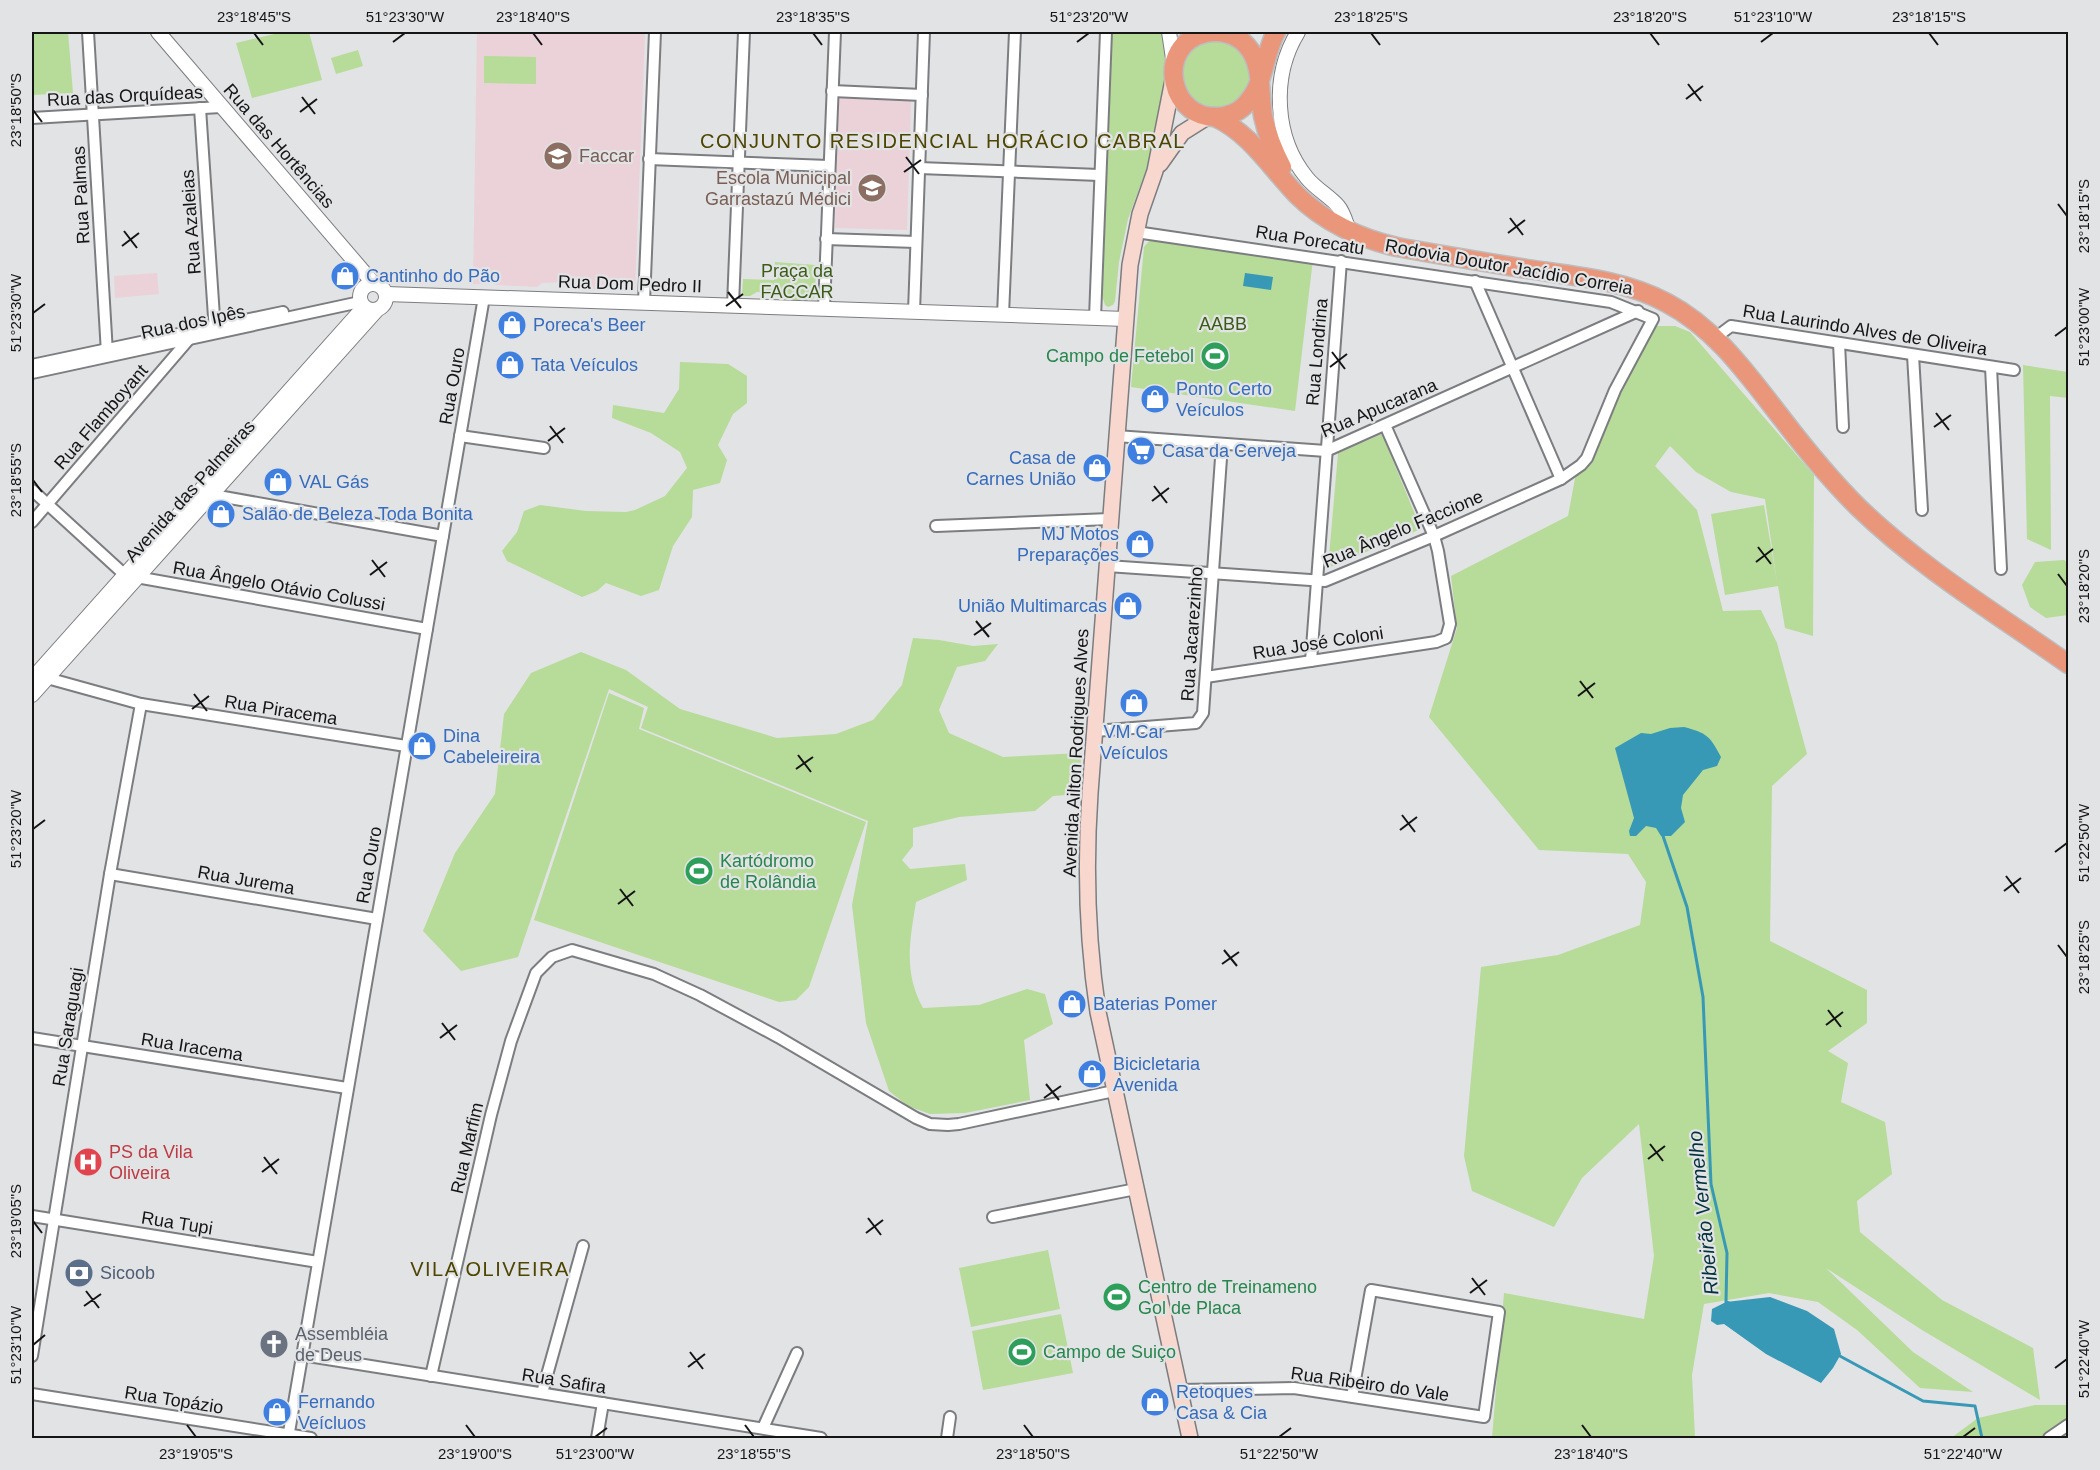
<svg xmlns="http://www.w3.org/2000/svg" width="2100" height="1470" font-family="Arial,sans-serif">
	<style>
		.education { fill: #ebd1d8 }
		.green { fill: #b7db99 }
		.water { fill: #3799b6 }
		.lines { fill: none; stroke-linecap: round; stroke-linejoin: round }
		.stream { stroke: #3799b6; stroke-width: 3 }
		.minor-casing { stroke: #7c7d80; stroke-width: 14 }
		.tertiary-casing { stroke: #7c7d80; stroke-width: 16 }
		.secondary-casing { stroke: #7c7d80; stroke-width: 18 }
		.trunk-casing { stroke: #bdbdbe; stroke-width: 21 }
		.minor { stroke: #fff; stroke-width: 10 }
		.tertiary { stroke: #fff; stroke-width: 14 }
		.secondary { stroke: #f7d7ce; stroke-width: 15 }
		.trunk { stroke: #ea967b; stroke-width: 18 }
		.ticks { fill: none; stroke: #151516; stroke-width: 2 }
		.labels { text-anchor: middle; stroke-width: 4.5; stroke-linejoin: round; paint-order: stroke }
		.street-label { font-size: 18px; fill: #151516; stroke: #e2e3e5 }
		.education-label { font-size: 18px; fill: #785e54; stroke: #e2e3e5; text-anchor: start }
		.park-label { font-size: 18px; fill: #3b5c17; stroke: #e2e3e5 }
		.shop-label { font-size: 18px; fill: #366cbe; stroke: #e2e3e5; text-anchor: start }
		.leisure-label { font-size: 18px; fill: #27864d; stroke: #e2e3e5; text-anchor: start }
		.health-label { font-size: 18px; fill: #be3a42; stroke: #e2e3e5; text-anchor: start }
		.service-label { font-size: 18px; fill: #4e5e75; stroke: #e2e3e5; text-anchor: start }
		.worship-label { font-size: 18px; fill: #5b616d; stroke: #e2e3e5; text-anchor: start }
		.neighbourhood-label { font-size: 20px; letter-spacing: 1.5px; fill: #4e4501; stroke: #e2e3e5 }
		.water-label { font-size: 20px; font-style: italic; fill: #03313d; stroke: #e2e3e5 }
		.neatline { fill: none; stroke: #151516; stroke-width: 2 }
		.ticks-label { font-size: 15px; text-anchor: middle; fill: #151516 }
	</style>
	<rect width="100%" height="100%" fill="#e2e3e5"/>
	<g class="education">
		<path d="M477 32H645L635 291H624V288H620L614 290 581 289 575 285 565 284 563 282 542 283 537 287 496 285 494 282H486L485 284H473Z"/>
		<path d="M839 98 911 101 907 230 835 228Z"/>
		<path d="M157 273 159 294 115 298 114 276Z"/>
	</g>
	<g class="green">
		<path d="M32 32H68L73 93 32 95Z"/>
		<path d="M283 32H309L322 80 252 98 236 43Z"/>
		<path d="M1112 32H1163L1166 43 1164 104 1156 143 1128 219 1119 262 1115 301 1113 305 1108 307 1105 305 1102 295Z"/>
		<path d="M1215 38 1241 48 1252 74 1250 88 1231 107 1210 110 1191 101 1180 76 1189 49Z"/>
		<path d="M358 50 363 66 336 74 331 58Z"/>
		<path d="M484 56 536 57V84L484 83Z"/>
		<path d="M1159 239 1313 259 1295 411 1131 387 1144 247 1150 240Z"/>
		<path d="M775 262 816 265 815 296 812 300H784L778 293 757 292 750 296H742L743 279 774 280Z"/>
		<path d="M1645 326H1675L1690 332 1814 475 1813 636 1785 628 1778 586 1725 595 1711 514 1764 505 1777 582 1765 499 1731 492 1696 472 1670 446 1655 466 1697 510 1723 611 1761 610 1777 643 1807 754 1772 786 1770 941 1867 990V1023L1828 1051 1848 1063 1841 1102 1885 1122 1892 1174 1857 1201 1860 1232 1942 1300 2033 1348 2040 1400 1922 1330 1826 1268 1913 1352 1973 1392 1920 1388 1857 1330 1818 1302 1769 1293 1704 1304 1692 1375 1695 1438H1492L1504 1293 1644 1319 1654 1256 1639 1124 1582 1178 1554 1227 1472 1191 1464 1156 1481 967 1558 955 1640 925 1646 882 1628 854 1539 850 1429 717 1457 628 1451 576 1568 516 1577 468 1623 360Z"/>
		<path d="M680 362 728 364 747 376V403L733 414 718 445 727 460 720 483 693 490 692 517 673 546 659 590 641 596 606 583 597 591 582 597 507 561 502 551 517 532 524 511 540 505 586 511 626 512 635 510 665 496 687 468 680 452 651 433 612 418 613 405 664 413 679 389Z"/>
		<path d="M2023 365 2068 372V398L2050 396 2051 550 2027 539Z"/>
		<path d="M1382 434 1421 529 1328 568 1338 453Z"/>
		<path d="M2064 560 2068 563V615L2046 618 2030 607 2022 585 2035 562Z"/>
		<path d="M913 638 939 640 973 646 998 644 985 661 957 667 939 710 949 733 1003 757 1081 753 1080 794 1053 796 1035 811 959 817 913 828V846L902 860 910 869 965 864 967 880 916 902C910 940 903 972 923 1008L979 1005 1027 989 1045 994 1053 1024 1024 1040 1030 1100 965 1113 930 1114 908 1106 889 1091 866 1023 852 905 868 821 641 728 648 707 609 689 518 957 461 971 423 931 455 853 495 794 504 714 531 673 581 652 626 670 680 709 777 738 836 734 873 720 902 685Z"/>
		<path d="M609 693 644 708 639 729 866 822 809 987 796 1000 779 1002 534 920Z"/>
		<path d="M1048 1250 1060 1309 971 1327 959 1268Z"/>
		<path d="M1061 1314 1073 1373 983 1390 972 1331Z"/>
		<path d="M2035 1405H2068V1438H1951L1978 1418Z"/>
	</g>
	<g class="water">
		<path d="M1245 273 1273 277 1271 290 1243 286Z"/>
		<path d="M1684 727C1707 733 1710 736 1721 757L1717 766 1703 770 1683 795 1681 808 1685 822 1671 836H1661L1656 828 1646 826 1636 836H1630L1629 831 1634 818 1615 748 1641 733 1651 734 1670 728Z"/>
		<path d="M1770 1297 1807 1311 1834 1329 1841 1354 1833 1368 1821 1383 1766 1354 1724 1324 1717 1325 1711 1321 1712 1309 1726 1302Z"/>
	</g>
	<g class="lines">
		<g class="stream">
			<path d="M1662 833 1687 907 1703 997 1711 1184 1727 1253 1726 1302 1729 1303"/>
			<path d="M1838 1355 1923 1401 1975 1406 1982 1438"/>
		</g>
		<g class="minor-casing">
			<g id="minor">
				<path d="M88 32 107 353"/>
				<path d="M832 91 922 95"/>
				<path d="M200 108 215 332"/>
				<path d="M32 118 221 107"/>
				<path d="M649 159 829 166"/>
				<path d="M919 168 1099 175"/>
				<path d="M826 239 916 242"/>
				<path d="M1475 281 1561 479"/>
				<path d="M644 302 655 32"/>
				<path d="M733 305 744 32"/>
				<path d="M824 309 835 32"/>
				<path d="M914 312 924 32"/>
				<path d="M1003 315 1015 32"/>
				<path d="M1095 318 1106 32"/>
				<path d="M1715 338 1731 326 2014 370"/>
				<path d="M1839 343 1843 427"/>
				<path d="M1913 355 1922 510"/>
				<path d="M32 365 283 312"/>
				<path d="M1991 367 2001 569"/>
				<path d="M32 373 360 302"/>
				<path d="M460 436 544 448"/>
				<path d="M1116 436 1326 451 1638 311"/>
				<path d="M32 490 125 575 427 629"/>
				<path d="M207 494 443 536"/>
				<path d="M32 522 190 338"/>
				<path d="M936 526 1110 519"/>
				<path d="M1107 566 1325 581 1434 536 1561 479 1581 465 1587 458 1615 390 1653 319 1611 302 1136 232"/>
				<path d="M1311 661 1341 261"/>
				<path d="M1206 677 1436 642 1446 638 1450 624 1438 551 1434 536 1385 425"/>
				<path d="M47 678 141 704 406 746"/>
				<path d="M1095 731 1196 723 1203 713 1222 444"/>
				<path d="M110 874 377 919"/>
				<path d="M32 1038 347 1088"/>
				<path d="M32 1216 318 1262"/>
				<path d="M993 1217 1136 1189"/>
				<path d="M302 1355 821 1438"/>
				<path d="M32 1356 110 874 141 704"/>
				<path d="M431 1376 491 1115 511 1041 536 973 552 957 572 950 654 974 700 995 778 1037 916 1118 930 1124 948 1125 959 1124 1114 1091"/>
				<path d="M1179 1390 1294 1388 1484 1417 1499 1312 1371 1290 1352 1397"/>
				<path d="M542 1393 583 1246"/>
				<path d="M32 1394 311 1438"/>
				<path d="M763 1428 797 1353"/>
				<path d="M288 1438 484 297"/>
				<path d="M597 1438 603 1403"/>
				<path d="M947 1438 950 1417"/>
				<path d="M2049 1438 2068 1425"/>
			</g>
		</g>
		<g class="tertiary-casing">
			<g id="tertiary">
				<path d="M158 32 374 284"/>
				<path d="M1169 32 1174 65"/>
				<path d="M1298 32C1271 76 1274 138 1307 178 1316 189 1329 196 1338 206 1344 213 1346 223 1349 231"/>
				<circle cx="373" cy="297" r="13"/>
				<path d="M386 294 1126 319"/>
				<path d="M32 679 364 307"/>
				<path d="M32 695 376 311"/>
			</g>
		</g>
		<g class="secondary-casing">
			<g id="secondary">
				<path d="M1173 80 1155 171 1140 214 1130 265 1090 793C1085 866 1087 939 1098 1012L1190 1438"/>
				<path d="M1160 164 1182 133 1209 116"/>
			</g>
		</g>
		<g class="trunk-casing">
			<g id="trunk">
				<path d="M1276 32C1265 52 1264 82 1250 99 1244 108 1235 114 1224 116 1169 126 1153 44 1206 33 1220 30 1237 34 1247 46 1263 64 1259 93 1263 116 1267 134 1273 150 1282 167"/>
				<path d="M1215 117C1251 134 1270 167 1297 195 1324 222 1361 239 1397 247 1441 255 1484 262 1527 269 1574 276 1625 280 1667 303 1717 329 1750 378 1784 421 1807 451 1832 481 1858 507 1921 568 1997 614 2068 664"/>
			</g>
		</g>
		<use href="#minor" class="minor"/>
		<use href="#tertiary" class="tertiary"/>
		<use href="#secondary" class="secondary"/>
		<use href="#trunk" class="trunk"/>
	</g>
	<path class="ticks" d="M254 33 263 45M533 33 542 45M813 33 822 45M1371 33 1380 45M1650 33 1659 45M1929 33 1938 45M393 42 405 33M1077 42 1089 33M1761 42 1773 33M1688 84 1701 101M302 97 315 114M1686 99 1703 86M33 110 42 122M300 112 317 99M906 157 919 174M904 172 921 160M2058 204 2067 216M1510 218 1523 235M124 231 137 248M1508 233 1525 220M122 246 139 233M728 292 741 308M726 306 743 294M33 313 45 304M2055 336 2067 327M1332 352 1345 369M1330 367 1347 354M1936 413 1949 430M550 426 563 443M1934 427 1951 415M548 441 565 428M33 480 42 492M1154 486 1167 503M1152 501 1169 488M1758 547 1771 564M372 560 385 577M1756 562 1773 549M2058 574 2067 586M370 575 387 562M976 621 989 637M974 635 991 623M1580 681 1593 698M194 694 207 711M1578 696 1595 683M192 709 209 696M798 755 811 772M796 769 813 757M1402 815 1415 832M33 829 45 820M1400 830 1417 817M2055 852 2067 843M2006 876 2019 893M620 889 633 906M2004 891 2021 878M618 904 635 891M2058 945 2067 957M1224 950 1237 966M1222 964 1239 952M1828 1010 1841 1027M442 1023 455 1040M1826 1025 1843 1012M440 1038 457 1025M1046 1084 1059 1100M1044 1098 1061 1086M1650 1144 1663 1161M264 1157 277 1174M1648 1159 1665 1146M262 1172 279 1159M868 1218 881 1235M33 1221 42 1233M866 1233 883 1220M1472 1278 1485 1295M86 1291 99 1308M1470 1293 1487 1280M84 1306 101 1294M33 1345 45 1335M690 1352 703 1369M688 1367 705 1354M2055 1368 2067 1359M187 1425 196 1437M466 1425 475 1437M745 1425 754 1437M1024 1425 1033 1437M1582 1425 1591 1437M595 1437 607 1428M1279 1437 1291 1428M1963 1437 1975 1428"/>
	<defs>
		<g id="university-disc" transform="scale(1.5)"><circle r="9.5" fill="#8d6e63" stroke="#e2e3e5"/><path d="M0-5L7-2L0 1L-7-2ZM-4 1L0 2.5L4 1V4Q0 6-4 4Z" fill="#fff"/></g>
		<g id="school-disc" transform="scale(1.5)"><circle r="9.5" fill="#8d6e63" stroke="#e2e3e5"/><path d="M0-5L7-2L0 1L-7-2ZM-4 1L0 2.5L4 1V4Q0 6-4 4Z" fill="#fff"/></g>
		<g id="shop-disc" transform="scale(1.5)"><circle r="9.5" fill="#3f7fe0" stroke="#e2e3e5"/><path d="M-5-2.5h2.3a2.7 3.5 0 0 1 5.4 0H5L5.5 6h-11ZM-1.5-2.5h3a1.5 2.3 0 0 0-3 0Z" fill="#fff"/></g>
		<g id="stadium-disc" transform="scale(1.5)"><circle r="9.5" fill="#2e9e5b" stroke="#e2e3e5"/><path d="M0-5a6.5 5 0 1 0 0 10a6.5 5 0 1 0 0-10ZM-3.5-1.8h7v3.6h-7Z" fill="#fff"/></g>
		<g id="supermarket-disc" transform="scale(1.5)"><circle r="9.5" fill="#3f7fe0" stroke="#e2e3e5"/><path d="M-6-5.5h2.5l.6 2H6L4.5 2H-2.5L-4.4-4H-6ZM-1.5 3.2a1.3 1.3 0 1 0 .1 0ZM3 3.2a1.3 1.3 0 1 0 .1 0Z" fill="#fff"/></g>
		<g id="hospital-disc" transform="scale(1.5)"><circle r="9.5" fill="#e0444e" stroke="#e2e3e5"/><path d="M-5-5h3v3.5h4V-5h3V5h-3V1.5h-4V5h-3Z" fill="#fff"/></g>
		<g id="bank-disc" transform="scale(1.5)"><circle r="9.5" fill="#5c6f8a" stroke="#e2e3e5"/><path d="M-6-4H6V4H-6ZM0-2.3a2.3 2.3 0 1 0 0 4.6a2.3 2.3 0 1 0 0-4.6Z" fill="#fff"/></g>
		<g id="church-disc" transform="scale(1.5)"><circle r="9.5" fill="#6b7280" stroke="#e2e3e5"/><path d="M-1.2-6h2.4v3.5h3.3v2.4h-3.3V6h-2.4V-.1h-3.3v-2.4h3.3Z" fill="#fff"/></g>
	</defs>
	<g fill-rule="evenodd">
		<use href="#university-disc" x="558" y="156"/>
		<use href="#school-disc" x="872" y="188"/>
		<use href="#shop-disc" x="345" y="276"/>
		<use href="#shop-disc" x="512" y="325"/>
		<use href="#stadium-disc" x="1215" y="356"/>
		<use href="#shop-disc" x="510" y="365"/>
		<use href="#shop-disc" x="1155" y="399"/>
		<use href="#supermarket-disc" x="1141" y="451"/>
		<use href="#shop-disc" x="1097" y="468"/>
		<use href="#shop-disc" x="278" y="482"/>
		<use href="#shop-disc" x="221" y="514"/>
		<use href="#shop-disc" x="1140" y="544"/>
		<use href="#shop-disc" x="1128" y="606"/>
		<use href="#shop-disc" x="1134" y="703"/>
		<use href="#shop-disc" x="422" y="746"/>
		<use href="#stadium-disc" x="699" y="871"/>
		<use href="#shop-disc" x="1072" y="1004"/>
		<use href="#shop-disc" x="1092" y="1074"/>
		<use href="#hospital-disc" x="88" y="1162"/>
		<use href="#bank-disc" x="79" y="1273"/>
		<use href="#stadium-disc" x="1117" y="1297"/>
		<use href="#church-disc" x="274" y="1344"/>
		<use href="#stadium-disc" x="1022" y="1352"/>
		<use href="#shop-disc" x="1155" y="1402"/>
		<use href="#shop-disc" x="277" y="1412"/>
	</g>
	<g class="labels">
		<g class="street-label">
			<text transform="translate(125 96) rotate(-3)" y="6">Rua das Orquídeas</text>
			<text transform="translate(279 146) rotate(49)" y="6">Rua das Hortências</text>
			<text transform="translate(81 195) rotate(-93)" y="6">Rua Palmas</text>
			<text transform="translate(191 222) rotate(-94)" y="6">Rua Azaleias</text>
			<text transform="translate(1310 240) rotate(9)" y="6">Rua Porecatu</text>
			<text transform="translate(1509 267) rotate(10)" y="6">Rodovia Doutor Jacídio Correia</text>
			<text transform="translate(630 284) rotate(2)" y="6">Rua Dom Pedro II</text>
			<text transform="translate(193 322) rotate(-12)" y="6">Rua dos Ipês</text>
			<text transform="translate(1865 330) rotate(9)" y="6">Rua Laurindo Alves de Oliveira</text>
			<text transform="translate(1317 352) rotate(-85)" y="6">Rua Londrina</text>
			<text transform="translate(452 386) rotate(-80)" y="6">Rua Ouro</text>
			<text transform="translate(1379 408) rotate(-23)" y="6">Rua Apucarana</text>
			<text transform="translate(101 417) rotate(-49)" y="6">Rua Flamboyant</text>
			<text transform="translate(190 491) rotate(-48)" y="6">Avenida das Palmeiras</text>
			<text transform="translate(1403 529) rotate(-23)" y="6">Rua Ângelo Faccione</text>
			<text transform="translate(279 586) rotate(10)" y="6">Rua Ângelo Otávio Colussi</text>
			<text transform="translate(1192 634) rotate(-86)" y="6">Rua Jacarezinho</text>
			<text transform="translate(1318 643) rotate(-9)" y="6">Rua José Coloni</text>
			<text transform="translate(281 710) rotate(9)" y="6">Rua Piracema</text>
			<text transform="translate(1076 753) rotate(-87)" y="6">Avenida Ailton Rodrigues Alves</text>
			<text transform="translate(369 865) rotate(-80)" y="6">Rua Ouro</text>
			<text transform="translate(246 880) rotate(10)" y="6">Rua Jurema</text>
			<text transform="translate(68 1027) rotate(-81)" y="6">Rua Saraguagi</text>
			<text transform="translate(192 1047) rotate(9)" y="6">Rua Iracema</text>
			<text transform="translate(467 1148) rotate(-77)" y="6">Rua Marfim</text>
			<text transform="translate(177 1223) rotate(9)" y="6">Rua Tupi</text>
			<text transform="translate(564 1381) rotate(9)" y="6">Rua Safira</text>
			<text transform="translate(1370 1384) rotate(8)" y="6">Rua Ribeiro do Vale</text>
			<text transform="translate(174 1400) rotate(9)" y="6">Rua Topázio</text>
		</g>
		<g class="education-label">
			<text x="579" y="162">Faccar</text>
			<text x="851" y="184" text-anchor="end">Escola Municipal<tspan x="851" dy="21">Garrastazú Médici</tspan></text>
		</g>
		<g class="park-label">
			<text x="797" y="277">Praça da<tspan x="797" dy="21">FACCAR</tspan></text>
			<text x="1223" y="330">AABB</text>
		</g>
		<g class="shop-label">
			<text x="366" y="282">Cantinho do Pão</text>
			<text x="533" y="331">Poreca's Beer</text>
			<text x="531" y="371">Tata Veículos</text>
			<text x="1176" y="395">Ponto Certo<tspan x="1176" dy="21">Veículos</tspan></text>
			<text x="1162" y="457">Casa da Cerveja</text>
			<text x="1076" y="464" text-anchor="end">Casa de<tspan x="1076" dy="21">Carnes União</tspan></text>
			<text x="299" y="488">VAL Gás</text>
			<text x="242" y="520">Salão de Beleza Toda Bonita</text>
			<text x="1119" y="540" text-anchor="end">MJ Motos<tspan x="1119" dy="21">Preparações</tspan></text>
			<text x="1107" y="612" text-anchor="end">União Multimarcas</text>
			<text x="1134" y="738" text-anchor="middle">VM Car<tspan x="1134" dy="21">Veículos</tspan></text>
			<text x="443" y="742">Dina<tspan x="443" dy="21">Cabeleireira</tspan></text>
			<text x="1093" y="1010">Baterias Pomer</text>
			<text x="1113" y="1070">Bicicletaria<tspan x="1113" dy="21">Avenida</tspan></text>
			<text x="1176" y="1398">Retoques<tspan x="1176" dy="21">Casa &amp; Cia</tspan></text>
			<text x="298" y="1408">Fernando<tspan x="298" dy="21">Veícluos</tspan></text>
		</g>
		<g class="leisure-label">
			<text x="1194" y="362" text-anchor="end">Campo de Fetebol</text>
			<text x="720" y="867">Kartódromo<tspan x="720" dy="21">de Rolândia</tspan></text>
			<text x="1138" y="1293">Centro de Treinameno<tspan x="1138" dy="21">Gol de Placa</tspan></text>
			<text x="1043" y="1358">Campo de Suiço</text>
		</g>
		<g class="health-label">
			<text x="109" y="1158">PS da Vila<tspan x="109" dy="21">Oliveira</tspan></text>
		</g>
		<g class="service-label">
			<text x="100" y="1279">Sicoob</text>
		</g>
		<g class="worship-label">
			<text x="295" y="1340">Assembléia<tspan x="295" dy="21">de Deus</tspan></text>
		</g>
		<g class="neighbourhood-label">
			<text x="943" y="148">CONJUNTO RESIDENCIAL HORÁCIO CABRAL</text>
			<text x="490" y="1276">VILA OLIVEIRA</text>
		</g>
		<g class="water-label">
			<text transform="translate(1703 1213) rotate(-96)" y="7">Ribeirão Vermelho</text>
		</g>
	</g>
	<rect width="2100" height="1470" fill="none" stroke="#e2e3e5" stroke-width="66"/>
	<rect x="33" y="33" width="2034" height="1404" class="neatline"/>
	<g class="ticks-label">
		<text x="254" y="22">23°18'45"S</text>
		<text x="405" y="22">51°23'30"W</text>
		<text x="533" y="22">23°18'40"S</text>
		<text x="813" y="22">23°18'35"S</text>
		<text x="1089" y="22">51°23'20"W</text>
		<text x="1371" y="22">23°18'25"S</text>
		<text x="1650" y="22">23°18'20"S</text>
		<text x="1773" y="22">51°23'10"W</text>
		<text x="1929" y="22">23°18'15"S</text>
		<text transform="translate(16 110) rotate(-90)" y="5">23°18'50"S</text>
		<text transform="translate(2084 216) rotate(-90)" y="5">23°18'15"S</text>
		<text transform="translate(16 313) rotate(-90)" y="5">51°23'30"W</text>
		<text transform="translate(2084 327) rotate(-90)" y="5">51°23'00"W</text>
		<text transform="translate(16 480) rotate(-90)" y="5">23°18'55"S</text>
		<text transform="translate(2084 586) rotate(-90)" y="5">23°18'20"S</text>
		<text transform="translate(16 829) rotate(-90)" y="5">51°23'20"W</text>
		<text transform="translate(2084 843) rotate(-90)" y="5">51°22'50"W</text>
		<text transform="translate(2084 957) rotate(-90)" y="5">23°18'25"S</text>
		<text transform="translate(16 1221) rotate(-90)" y="5">23°19'05"S</text>
		<text transform="translate(16 1345) rotate(-90)" y="5">51°23'10"W</text>
		<text transform="translate(2084 1359) rotate(-90)" y="5">51°22'40"W</text>
		<text x="196" y="1459">23°19'05"S</text>
		<text x="475" y="1459">23°19'00"S</text>
		<text x="595" y="1459">51°23'00"W</text>
		<text x="754" y="1459">23°18'55"S</text>
		<text x="1033" y="1459">23°18'50"S</text>
		<text x="1279" y="1459">51°22'50"W</text>
		<text x="1591" y="1459">23°18'40"S</text>
		<text x="1963" y="1459">51°22'40"W</text>
	</g>
</svg>
